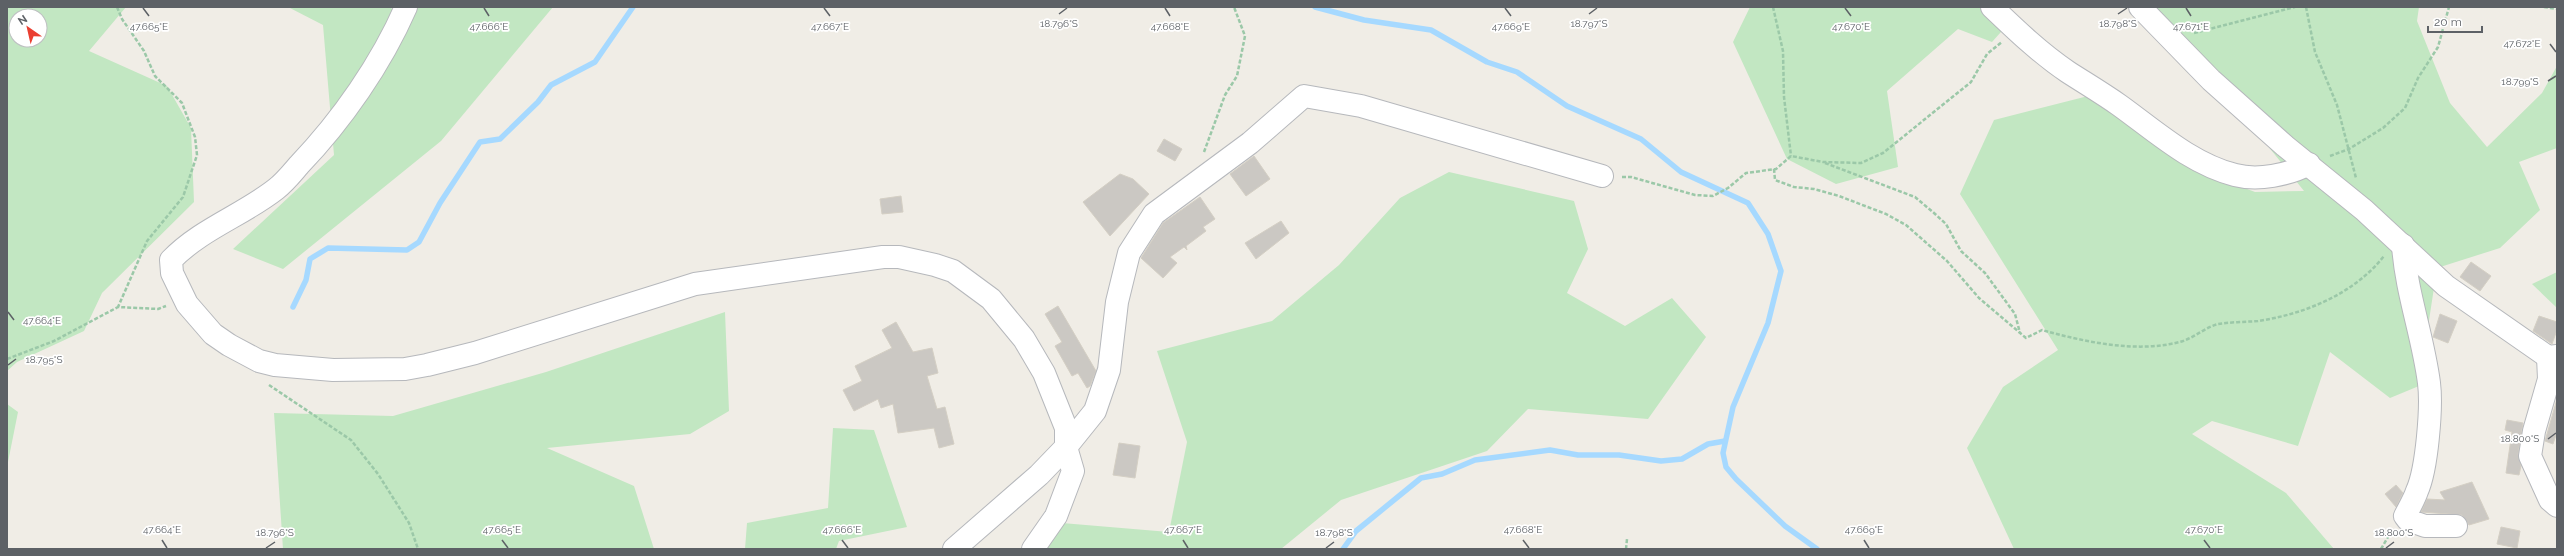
<svg xmlns="http://www.w3.org/2000/svg" width="2564" height="556" font-family="Raleway,sans-serif">
	<style>
		.green { fill: #c2e7c2; fill-rule: evenodd }
		.lines { fill: none; stroke-linecap: round; stroke-linejoin: round }
		.stream { stroke: #a6d9ff; stroke-width: 5.5 }
		.building { fill: #cbc8c3; stroke: #d4cfc4 }
		.minor-casing { stroke: #b6b8bc; stroke-width: 24 }
		.path { stroke: #9bc8a8; stroke-width: 2.5; stroke-dasharray: 4 2; stroke-linecap: butt }
		.minor { stroke: #fff; stroke-width: 22 }
		.ticks { fill: none; stroke: #5d6166; stroke-width: 1.5 }
		.ticks-label { font-size: 10px; text-anchor: middle; fill: #5d6166; stroke: #fff; stroke-width: 3.5; stroke-linejoin: round; paint-order: stroke }
	</style>
	<rect width="100%" height="100%" fill="#f0ede6"/>
	<g class="green">
		<path d="M7 7H126L89 51 167 86 191 128 194 202 102 293 84 331 17 362 7 371ZM16 16H40V40H16Z"/>
		<path d="M288 7H389L410 18 415 7H553L441 141 283 269 233 249 334 155 323 25Z"/>
		<path d="M1750 7H1988L2009 23 1992 42 1958 29 1887 91 1898 167 1836 184 1787 159 1733 42Z"/>
		<path d="M2156 7H2419L2417 21 2450 103 2487 147 2542 93 2557 66V148L2519 162 2540 210 2500 248 2437 268 2419 386 2390 398 2330 352 2298 446 2212 421 2192 434 2286 493 2334 549H2014L1967 448 2003 387 2058 350 1960 194 1994 120 2100 93 2200 171 2255 192 2304 191Z"/>
		<path d="M1449 172 1574 201 1588 249 1567 293 1625 326 1672 298 1706 337 1648 419 1528 409 1487 451 1341 500 1281 549H1044L1062 523 1169 532 1187 442 1157 351 1272 321 1339 265 1400 198Z"/>
		<path d="M2557 272V308L2532 284Z"/>
		<path d="M725 312 729 411 690 434 547 448 634 486 654 549H283L274 413 393 416 546 372Z"/>
		<path d="M7 404 18 412 7 467Z"/>
		<path d="M833 428 874 430 907 527 839 541 836 549H745L747 523 828 508Z"/>
	</g>
	<g class="lines">
		<g class="stream">
			<path d="M1315 7 1364 20 1431 30 1487 62 1517 72 1567 106 1641 139 1681 172 1748 203 1768 234 1781 271 1768 323 1733 407 1723 453 1726 467 1736 479 1785 526 1817 549"/>
			<path d="M293 307 306 280 310 259 328 248 407 250 419 242 440 203 480 142 500 139 538 102 551 85 595 62 633 7"/>
			<path d="M1343 549 1356 531 1421 478 1442 474 1475 460 1550 450 1578 455H1619L1661 461 1682 459 1708 444 1725 441"/>
		</g>
	</g>
	<g class="building">
		<path d="M1164 139 1182 149 1175 161 1157 151Z"/>
		<path d="M1254 156 1270 179 1246 196 1230 174Z"/>
		<path d="M1120 174 1133 179 1149 194 1110 236 1083 202Z"/>
		<path d="M901 196 903 212 882 214 880 199Z"/>
		<path d="M1200 197 1215 219 1203 227 1206 231 1186 246 1187 250 1184 247 1170 257 1177 263 1163 278 1141 258 1163 223Z"/>
		<path d="M1281 221 1289 233 1256 259 1245 243Z"/>
		<path d="M2471 262 2491 276 2480 291 2460 277Z"/>
		<path d="M1058 306 1096 371 1090 386 1087 388 1078 373 1072 376 1055 346 1062 342 1045 314Z"/>
		<path d="M2440 314 2457 321 2448 343 2433 337Z"/>
		<path d="M2539 316 2557 322V330L2552 344 2533 331Z"/>
		<path d="M896 322 913 352 932 348 938 373 927 376 937 409 945 407 954 444 939 448 934 428 898 433 893 404 881 408 878 399 854 411 843 390 862 381 855 366 892 348 882 330Z"/>
		<path d="M2557 399V432L2553 444 2545 441Z"/>
		<path d="M2507 420 2523 423 2518 454 2521 466 2519 475 2506 473 2512 432 2505 430Z"/>
		<path d="M1119 443 1140 446 1135 478 1113 475Z"/>
		<path d="M2472 482 2489 519 2469 525 2462 515 2421 512 2427 499 2445 500 2440 492Z"/>
		<path d="M2396 485 2403 493 2396 507 2385 494Z"/>
		<path d="M2501 527 2520 531 2517 548 2497 544Z"/>
	</g>
	<g class="lines">
		<g class="minor-casing">
			<g id="minor">
				<path d="M406 7C381 64 342 120 299 165 292 173 285 182 276 189 243 215 201 229 171 260L172 273 187 304 213 334 229 345 259 361 275 365 333 370 405 369 427 365 475 353 695 284 883 257H899L935 265 953 271 991 299 1024 339 1044 373 1066 428V447L1073 471 1056 516 1033 549"/>
				<path d="M1992 7C2016 30 2040 53 2068 72 2085 83 2102 93 2119 105 2154 130 2191 164 2235 175 2258 181 2288 175 2309 164"/>
				<path d="M2140 7 2211 80 2285 146 2364 210 2446 286 2548 357 2557 356"/>
				<path d="M2403 245C2406 292 2423 336 2429 383 2432 407 2427 469 2417 491 2414 500 2409 508 2405 516L2408 520 2425 526H2456"/>
				<path d="M2548 357 2549 379 2534 431 2530 456 2550 500 2557 506"/>
				<path d="M954 549 1039 475 1066 447 1095 411 1109 370 1117 302 1129 253 1154 214 1250 143 1304 96 1361 106 1602 176"/>
			</g>
		</g>
		<g class="path">
			<path d="M117 7 122 19 144 51 155 76 182 103 195 137 197 155 183 197 147 241 118 307"/>
			<path d="M1773 7 1783 51 1784 97 1791 156"/>
			<path d="M2306 7 2315 52 2337 105 2356 178"/>
			<path d="M2544 7 2557 9"/>
			<path d="M2194 33 2295 7"/>
			<path d="M1204 152 1225 95 1237 76 1245 36 1234 7"/>
			<path d="M2330 156 2349 149 2383 128 2405 108 2418 78 2438 47 2449 7"/>
			<path d="M1825 163 1915 197 1934 213 1946 224 1961 251 1985 273 2015 314 2020 333"/>
			<path d="M1774 169 1775 180 1794 187 1814 189 1839 196 1886 214 1906 225 1947 261 1979 298 2026 338 2042 330C2085 342 2139 354 2183 341 2195 337 2206 327 2218 324 2231 322 2245 322 2258 321 2305 314 2354 294 2384 256"/>
			<path d="M1622 177H1631L1695 195 1713 196 1728 188 1746 173 1776 169 1791 156 1823 162 1861 163 1883 153 1971 82 1987 54 2002 42"/>
			<path d="M7 359 54 341 118 307 158 309 166 306"/>
			<path d="M269 385 351 440 378 474 409 523 418 549"/>
			<path d="M1626 549 1627 539"/>
			<path d="M2381 549 2392 530"/>
		</g>
		<use href="#minor" class="minor"/>
	</g>
	<path class="ticks" d="M143 8 149 16M484 8 489 16M824 8 830 16M1165 8 1170 16M1505 8 1511 16M1845 8 1851 16M2186 8 2191 16M1059 14 1067 8M1589 14 1597 8M2118 14 2127 8M2550 44 2556 52M2548 81 2556 76M8 312 14 320M8 365 16 359M2548 439 2556 433M162 540 167 548M502 540 508 548M842 540 848 548M1183 540 1188 548M1523 540 1529 548M1864 540 1869 548M2204 540 2210 548M266 548 275 542M1326 548 1334 542M2386 548 2394 542"/>
	<g class="ticks-label">
		<text x="1059" y="27">18.796°S</text>
		<text x="1589" y="27">18.797°S</text>
		<text x="2118" y="27">18.798°S</text>
		<text x="149" y="30">47.665°E</text>
		<text x="489" y="30">47.666°E</text>
		<text x="830" y="30">47.667°E</text>
		<text x="1170" y="30">47.668°E</text>
		<text x="1511" y="30">47.669°E</text>
		<text x="1851" y="30">47.670°E</text>
		<text x="2191" y="30">47.671°E</text>
		<text x="2522" y="47">47.672°E</text>
		<text x="2520" y="85">18.799°S</text>
		<text x="42" y="324">47.664°E</text>
		<text x="44" y="363">18.795°S</text>
		<text x="2520" y="442">18.800°S</text>
		<text x="162" y="533">47.664°E</text>
		<text x="502" y="533">47.665°E</text>
		<text x="842" y="533">47.666°E</text>
		<text x="1183" y="533">47.667°E</text>
		<text x="1523" y="533">47.668°E</text>
		<text x="1864" y="533">47.669°E</text>
		<text x="2204" y="533">47.670°E</text>
		<text x="275" y="536">18.796°S</text>
		<text x="1334" y="536">18.798°S</text>
		<text x="2394" y="536">18.800°S</text>
	</g>
	<rect width="2564" height="556" fill="none" stroke="#5d6166" stroke-width="16"/>
	<g transform="translate(28 28) rotate(326)"><circle r="19" fill="#ffffff" stroke="#bec0c2"/>
	<path d="M0-3L7 15L0 10L-7 15Z" fill="#ea3f31"/>
	<text y="-6" font-size="11" font-weight="bold" text-anchor="middle" fill="#5d6166">N</text>
	</g>
	<path d="M2428 26v6h54v-6" fill="none" stroke="#5d6166" stroke-width="2"/>
	<text x="2434" y="26" font-size="12" fill="#5d6166" stroke="#ffffff" stroke-width="3" paint-order="stroke">20 m</text>
</svg>
